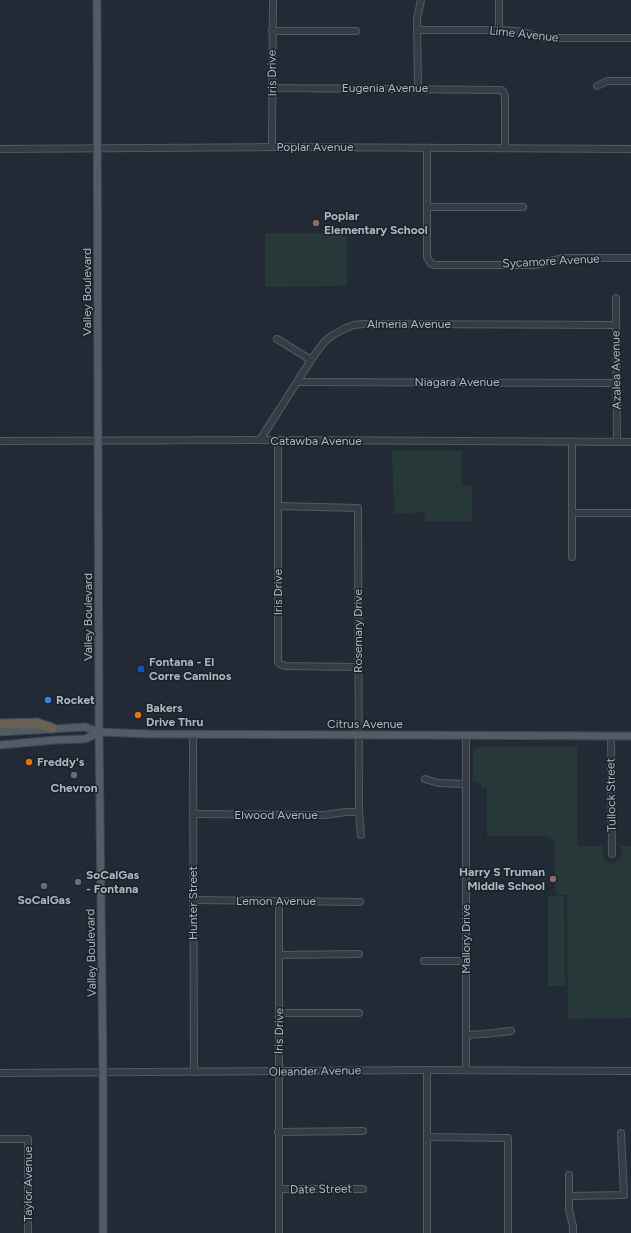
<svg xmlns="http://www.w3.org/2000/svg" width="631" height="1233" font-family="Figtree,sans-serif">
	<style>
		.green { fill: #273838 }
		.lines { fill: none; stroke-linecap: round; stroke-linejoin: round }
		.minor-casing { stroke: #525a63; stroke-width: 8 }
		.major-casing { stroke: #3e454f; stroke-width: 9 }
		.highway-casing { stroke: #3f4750; stroke-width: 11 }
		.minor { stroke: #353c46; stroke-width: 6 }
		.major { stroke: #535b66; stroke-width: 7 }
		.highway { stroke: #6b6153; stroke-width: 9 }
		.education-dot { fill: #8d6e63; stroke: #1a212a; stroke-width: 1.5 }
		.transit-dot { fill: #1a4fb4; stroke: #1a212a; stroke-width: 1.5 }
		.shop-dot { fill: #3f7fe0; stroke: #1a212a; stroke-width: 1.5 }
		.food-dot { fill: #e8710a; stroke: #1a212a; stroke-width: 1.5 }
		.service-dot { fill: #5c6f8a; stroke: #1a212a; stroke-width: 1.5 }
		.labels { text-anchor: middle; stroke-width: 3; stroke-linejoin: round; paint-order: stroke }
		.street-label { font-size: 12px; fill: #afb7c2; stroke: #1a212a }
		.poi-label { font-size: 12px; font-weight: bold; fill: #afb7c2; stroke: #1a212a; text-anchor: start }
	</style>
	<rect width="100%" height="100%" fill="#222a35"/>
	<g class="green">
		<path d="M265 233H346L347 234V286L265 287Z"/>
		<path d="M392 450 462 451V486L472 485V521H424L425 512 394 514Z"/>
		<path d="M577 746V846H603V857C608 865 615 864 621 858L622 852 620 846H631V1018L568 1019 567 895H557L555 892V843L552 839 547 836H487V788L482 789C481 784 479 782 473 781V752L478 747H569Z"/>
		<path d="M548 896H564L565 986H548Z"/>
	</g>
	<g class="lines">
		<g class="minor-casing">
			<g id="minor">
				<path d="M499 0V30"/>
				<path d="M417 30H499L518 31 545 38H631"/>
				<path d="M272 31H356"/>
				<path d="M597 86 607 81H631"/>
				<path d="M272 88 501 90 503 91 505 97V148"/>
				<path d="M418 88 417 19 421 0"/>
				<path d="M272 147 273 0"/>
				<path d="M427 148V257L431 264 435 265H535L563 258H631"/>
				<path d="M0 149 278 147 631 149"/>
				<path d="M427 207H523"/>
				<path d="M616 298 617 442"/>
				<path d="M277 339 311 360"/>
				<path d="M299 382 616 383"/>
				<path d="M260 440 311 360 324 342 333 335 346 328 354 325 364 324 615 325"/>
				<path d="M278 440V662L280 664 285 666 358 667"/>
				<path d="M0 441 278 440 631 442"/>
				<path d="M572 443V557"/>
				<path d="M278 506 358 508 359 812 361 835"/>
				<path d="M572 513H631"/>
				<path d="M193 734 194 1072"/>
				<path d="M466 735V1070"/>
				<path d="M611 736 612 854"/>
				<path d="M425 779 438 783 466 784"/>
				<path d="M193 814 324 815 346 812H359"/>
				<path d="M193 900 360 902"/>
				<path d="M279 901V1233"/>
				<path d="M279 955 359 954"/>
				<path d="M424 961H466"/>
				<path d="M279 1013H359"/>
				<path d="M466 1035 484 1034 511 1031"/>
				<path d="M427 1070V1233"/>
				<path d="M0 1073 427 1070 631 1071"/>
				<path d="M278 1132 363 1131"/>
				<path d="M427 1137 508 1138V1233"/>
				<path d="M0 1139H28V1233"/>
				<path d="M569 1175V1210L573 1226V1233"/>
				<path d="M279 1189H363"/>
				<path d="M569 1196 624 1195 621 1133"/>
			</g>
		</g>
		<g class="major-casing">
			<g id="major">
				<path d="M97 0 98 441 99 732 103 1071V1233"/>
				<path d="M0 732 85 727 99 732 149 734 631 736"/>
				<path d="M0 745 55 740 85 739 99 732"/>
			</g>
		</g>
		<g class="highway-casing">
			<path id="highway" d="M0 724 37 723 52 728"/>
		</g>
		<use href="#minor" class="minor"/>
		<use href="#major" class="major"/>
		<use href="#highway" class="highway"/>
	</g>
	<g class="education-dot">
		<circle cx="316" cy="223" r="4"/>
		<circle cx="553" cy="879" r="4"/>
	</g>
	<rect class="transit-dot" x="137" y="665" width="8" height="8" rx="2"/>
	<circle class="shop-dot" cx="48" cy="700" r="4"/>
	<g class="food-dot">
		<circle cx="138" cy="715" r="4"/>
		<circle cx="29" cy="762" r="4"/>
	</g>
	<g class="service-dot">
		<circle cx="74" cy="775" r="4"/>
		<circle cx="78" cy="882" r="4"/>
		<circle cx="44" cy="886" r="4"/>
	</g>
	<g class="labels">
		<g class="street-label">
			<text transform="translate(524 34) rotate(6)" y="4">Lime Avenue</text>
			<text transform="translate(272 73) rotate(-91)" y="4">Iris Drive</text>
			<text x="385" y="92">Eugenia Avenue</text>
			<text x="315" y="151">Poplar Avenue</text>
			<text transform="translate(551 261) rotate(-3)" y="4">Sycamore Avenue</text>
			<text transform="translate(87 292) rotate(-90)" y="4">Valley Boulevard</text>
			<text x="409" y="328">Almeria Avenue</text>
			<text transform="translate(616 370) rotate(-91)" y="4">Azalea Avenue</text>
			<text x="457" y="386">Niagara Avenue</text>
			<text x="316" y="445">Catawba Avenue</text>
			<text transform="translate(278 592) rotate(-90)" y="4">Iris Drive</text>
			<text transform="translate(88 617) rotate(-90)" y="4">Valley Boulevard</text>
			<text transform="translate(358 631) rotate(-90)" y="4">Rosemary Drive</text>
			<text x="365" y="728">Citrus Avenue</text>
			<text transform="translate(611 795) rotate(-91)" y="4">Tullock Street</text>
			<text x="276" y="819">Elwood Avenue</text>
			<text x="276" y="905">Lemon Avenue</text>
			<text transform="translate(193 903) rotate(-90)" y="4">Hunter Street</text>
			<text transform="translate(466 939) rotate(-90)" y="4">Mallory Drive</text>
			<text transform="translate(91 953) rotate(-91)" y="4">Valley Boulevard</text>
			<text transform="translate(279 1031) rotate(-89)" y="4">Iris Drive</text>
			<text transform="translate(315 1071) rotate(-1)" y="4">Oleander Avenue</text>
			<text transform="translate(28 1184) rotate(-90)" y="4">Taylor Avenue</text>
			<text transform="translate(321 1189) rotate(-1)" y="4">Date Street</text>
		</g>
		<g class="poi-label">
			<text x="324" y="220">Poplar<tspan x="324" dy="14">Elementary School</tspan></text>
			<text x="149" y="666">Fontana - El<tspan x="149" dy="14">Corre Caminos</tspan></text>
			<text x="56" y="704">Rocket</text>
			<text x="146" y="712">Bakers<tspan x="146" dy="14">Drive Thru</tspan></text>
			<text x="37" y="766">Freddy's</text>
			<text x="74" y="792" text-anchor="middle">Chevron</text>
			<text x="545" y="876" text-anchor="end">Harry S Truman<tspan x="545" dy="14">Middle School</tspan></text>
			<text x="86" y="879">SoCalGas<tspan x="86" dy="14">- Fontana</tspan></text>
			<text x="44" y="904" text-anchor="middle">SoCalGas</text>
		</g>
	</g>
</svg>
